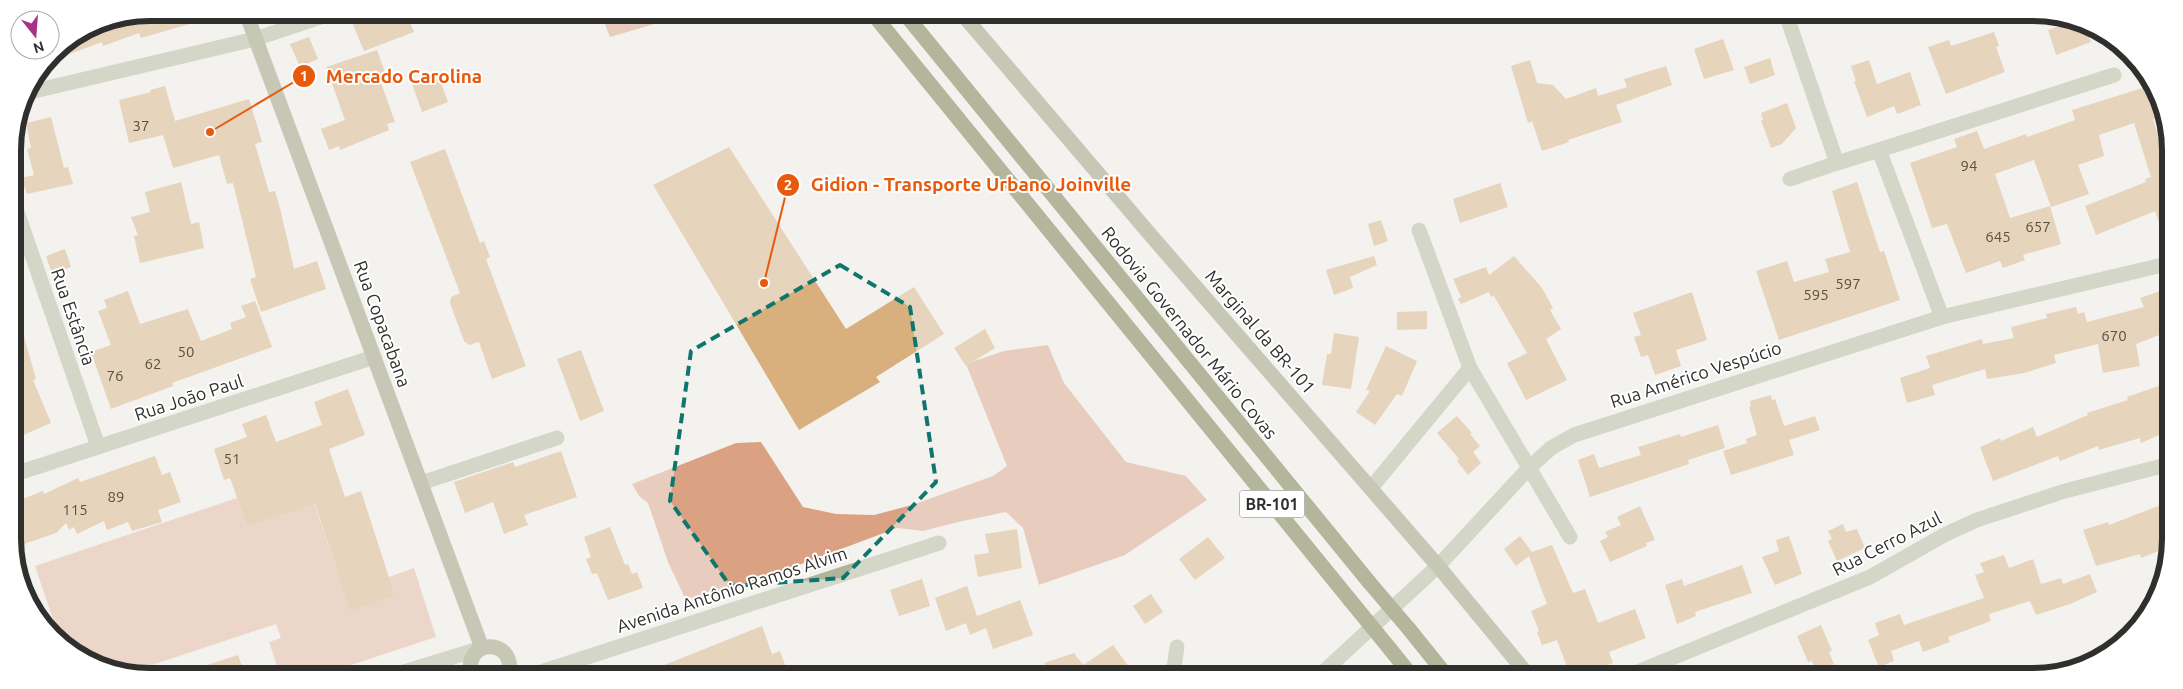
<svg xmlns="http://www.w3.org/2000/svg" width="2183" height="689" font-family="Ubuntu,sans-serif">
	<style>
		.green { fill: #e5b49b }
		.forest { fill: #dba183 }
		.building { fill: #d9af7e }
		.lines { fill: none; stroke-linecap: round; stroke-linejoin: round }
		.minor { stroke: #b0b49a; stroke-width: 15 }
		.tertiary { stroke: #b0b49a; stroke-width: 15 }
		.secondary { stroke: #909670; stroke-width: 15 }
		.motorway { stroke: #666e34; stroke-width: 15 }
		.motorway-bridge { stroke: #666e34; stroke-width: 15 }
		.marked { fill: none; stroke: #0f766e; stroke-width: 4; stroke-dasharray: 10 6; stroke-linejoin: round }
		.labels { text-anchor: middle; stroke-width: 4; stroke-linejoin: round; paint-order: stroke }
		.number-label { font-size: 15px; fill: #5a4f42 }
		.shield { fill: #fff; stroke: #6d6d6d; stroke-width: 1 }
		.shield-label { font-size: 16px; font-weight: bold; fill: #2f2f2e }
		.street-label { font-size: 18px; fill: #2f2f2e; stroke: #fff }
		.rim { fill: none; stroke: #2f2f2e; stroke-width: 6 }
		.leader { fill: none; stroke: #e8590c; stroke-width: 2 }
		.callout-dot { fill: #e8590c; stroke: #fff; stroke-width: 2 }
		.mark-label { font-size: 15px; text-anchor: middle; font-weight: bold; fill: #fff }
		.callout-label { font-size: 19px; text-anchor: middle; font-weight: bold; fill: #e8590c; stroke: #fff; stroke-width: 4; stroke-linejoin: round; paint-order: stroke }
	</style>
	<rect width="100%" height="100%" fill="#f3f2ee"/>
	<path class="green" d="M237 498 247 526 314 503 350 610 395 596 389 577 414 568 436 637 330 672H279L269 642 281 638 276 624 152 665 154 672H115L59 637 35 566Z"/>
	<g class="forest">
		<path d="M601 14H668V20L610 37Z"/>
		<path d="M1048 345 1064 383 1126 462 1186 476 1207 500 1125 555 1039 585 1023 528 1006 512 958 522 923 531 897 528 764 578 697 599 684 596 668 562 648 503 639 496 632 484 736 443 761 442 803 507 836 514 874 515 912 505 993 476 1007 466 966 364 1004 351Z"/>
	</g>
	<g class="building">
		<path d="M151 12 214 13V17L141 38 139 33 103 46 102 42 51 61 50 58 53 53 98 23Z"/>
		<path d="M368 13H371L373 18 385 13H406L414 32 364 51 351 20Z"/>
		<path d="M2074 21 2086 28 2091 42 2056 55 2048 30Z"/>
		<path d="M1994 32 1999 46 1996 47 2005 72 1946 94 1928 47 1949 40 1951 46Z"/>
		<path d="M309 37 318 59 300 67 290 44Z"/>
		<path d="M1723 39 1734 70 1704 79 1694 49Z"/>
		<path d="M377 50 387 78 380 80 395 122 387 124 389 130 340 150 339 146 329 150 321 129 345 120 326 67Z"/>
		<path d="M1770 58 1775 75 1750 84 1744 67Z"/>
		<path d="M1530 60 1537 83 1553 85 1566 99 1596 88 1598 96 1627 87 1624 79 1666 66 1672 85 1616 105 1622 122 1568 140 1569 142 1542 151 1532 121 1528 123 1511 66Z"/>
		<path d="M1869 60 1877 84 1910 72 1921 105 1897 114 1894 106 1867 117 1854 81H1856L1851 66Z"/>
		<path d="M437 72 448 102 422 112 411 81Z"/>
		<path d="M165 86 175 121 249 99 262 142 255 144 269 192 275 191 280 208 294 269 317 261 326 289 261 312 250 279 256 277 233 183 227 184 219 155 173 168 163 135 129 143 119 100 151 92 150 90Z"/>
		<path d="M2149 86 2164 116 2153 119 2168 168 2167 239 2165 240 2155 211 2096 235 2085 206 2146 182 2145 179 2151 177 2134 123 2099 135 2104 156 2078 165 2089 194 2051 207 2034 160 1995 174 2010 218 2050 206 2061 244 2023 255 2025 260 2003 268 2000 261 1966 273 1947 224 1932 228 1910 163 1957 147 1954 139 1977 131 1984 149 2026 134 2027 137 2075 120 2072 110Z"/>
		<path d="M1787 103 1796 128 1782 144 1771 148 1761 120H1763L1761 113Z"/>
		<path d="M51 117 64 168 68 167 73 184 27 194 21 178 34 175 27 149 31 148 26 123Z"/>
		<path d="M729 147 846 329 914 287 944 334 876 377 880 382 799 430 653 185Z"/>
		<path d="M445 149 480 243 484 241 490 257 486 259 526 366 492 379 479 342 469 345 464 341 450 303 451 297 460 293 410 162Z"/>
		<path d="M181 182 191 224 199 222 204 248 140 263 134 236 138 235 131 217 150 212 145 192Z"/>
		<path d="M1857 182 1880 252 1884 251 1900 300 1779 340 1756 271 1787 261 1794 282 1829 272 1825 259 1850 252 1832 191Z"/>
		<path d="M1500 183 1508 207 1460 223 1453 199Z"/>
		<path d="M1381 220 1388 241 1374 246 1368 224Z"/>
		<path d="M65 249 71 267 52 274 46 256Z"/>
		<path d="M1374 256 1377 265 1350 277 1353 288 1334 295 1326 270Z"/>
		<path d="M1514 256 1542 288 1553 308 1550 310 1561 329 1546 339 1567 380 1526 400 1507 363 1527 353 1494 296 1491 297 1489 292 1461 304 1458 299 1461 297 1453 279 1486 267 1489 275Z"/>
		<path d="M128 291 140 324 188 309 201 341 232 329 230 323 246 317 241 306 255 301 272 347 172 383 173 386 111 409 91 352 111 345 98 311 107 308 104 300Z"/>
		<path d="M2160 291 2167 310V332L2136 344 2140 366 2103 373 2098 344 2054 355 2056 363 2024 373 1987 379 1985 369 1932 385 1935 395 1907 403 1900 378 1930 368 1926 356 1982 339 1983 344 2014 338 2011 327 2047 318 2046 314 2076 307 2078 314 2084 312 2087 322 2144 307 2140 298Z"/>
		<path d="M1692 292 1707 340 1676 350 1681 366 1655 375 1648 355 1641 357 1634 337 1641 335 1633 313Z"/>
		<path d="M1427 311V329L1397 330V312Z"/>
		<path d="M18 315 36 379 33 380 51 423 14 439V316Z"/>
		<path d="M985 329 995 348 966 366 954 348Z"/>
		<path d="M1334 333 1359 337 1351 389 1322 385 1327 354H1331Z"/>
		<path d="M1386 346 1417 361 1402 396 1397 394 1375 425 1356 412 1370 391 1366 390Z"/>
		<path d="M581 350 604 411 580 421 557 359Z"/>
		<path d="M2167 383V401L2159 404 2166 432 2141 443 2140 438 2099 450 2098 446 2060 461 2058 456 1993 481 1980 447 2000 438 2001 441 2033 427 2037 437 2088 415 2087 413 2128 400 2127 397Z"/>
		<path d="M348 389 365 435 329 449 345 497 361 491 395 596 350 611 315 504 247 526 230 478 224 480 214 449 247 437 242 424 266 415 276 442 322 425 314 402Z"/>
		<path d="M1771 395 1772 400 1775 399 1784 426 1815 416 1820 430 1789 440 1794 455 1731 475 1723 451 1747 443 1746 439 1757 435 1749 407 1751 406 1750 401Z"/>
		<path d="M1457 416 1472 433 1470 434 1480 446 1473 452 1481 463 1468 475 1457 461 1459 459 1437 433Z"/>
		<path d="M1718 425 1725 448 1688 460 1689 464 1590 497 1578 460 1594 454 1599 468 1641 455 1638 447 1680 434 1681 437Z"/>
		<path d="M561 451 577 497 524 515 528 525 504 534 493 502 465 513 454 482 513 462 515 467Z"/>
		<path d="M155 456 162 475 170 472 181 502 158 510 162 522 132 531 128 522 107 530 104 521 77 534 74 527 69 530 66 523 56 533 15 547V502L43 491 44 494 78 478 80 482Z"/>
		<path d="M2166 503V548L2141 558 2140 554 2096 566 2083 530 2108 522 2109 525Z"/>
		<path d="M1640 506 1655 540 1646 543 1647 546 1610 562 1600 541 1608 537 1605 532 1621 525 1617 517Z"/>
		<path d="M1843 524 1846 532 1857 529 1865 548 1837 561 1828 541 1832 539 1828 531Z"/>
		<path d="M610 527 625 565 628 564 632 574 637 572 643 588 608 600 597 573 592 574 586 559 591 557 584 537Z"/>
		<path d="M1017 529 1022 568 978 577 974 555 989 553 985 534Z"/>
		<path d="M1520 536 1532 552 1552 545 1573 593 1585 589 1598 623 1635 609 1646 638 1609 652 1613 663 1579 675H1570L1557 640 1542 645 1537 632 1539 631 1531 611 1547 604 1529 556 1516 566 1504 549Z"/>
		<path d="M1789 536 1802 574 1775 585 1762 557 1779 551 1776 540Z"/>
		<path d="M1208 537 1225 558 1195 580 1179 559Z"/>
		<path d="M2004 555 2009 568 2033 559 2041 584 2061 578 2063 584 2090 574 2097 592 2070 604 2036 615 2030 601 1989 614 1991 621 1948 637 1950 642 1923 652 1919 641 1891 651 1894 661 1879 667 1868 640 1879 635 1875 623 1900 614 1904 625 1984 598 1975 575 1984 572 1980 563Z"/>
		<path d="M1742 565 1752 593 1695 612 1696 616 1677 624 1665 585 1682 579 1684 586Z"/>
		<path d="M922 579 930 606 899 616 890 590Z"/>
		<path d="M967 586 977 616 1020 600 1033 635 993 649 986 628 970 635 966 623 946 631 935 598Z"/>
		<path d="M1151 594 1163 612 1145 624 1133 606Z"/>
		<path d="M1821 625 1832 651 1829 652 1834 664 1817 672 1812 661 1808 662 1797 636Z"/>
		<path d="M762 626 772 654 780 651 788 673H644Z"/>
		<path d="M1113 645 1134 674H1051L1044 663 1074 653 1083 665Z"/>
		<path d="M238 655 244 672H195V669Z"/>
	</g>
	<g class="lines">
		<g class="minor">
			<path d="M1787 17 1837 163 1879 150"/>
			<path d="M26 93 255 39 333 13"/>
			<path d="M1790 179 1837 163"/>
			<path d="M13 200 98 446"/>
			<path d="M1419 230 1470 368 1570 537"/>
			<path d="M1942 317 1879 150 2114 75"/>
			<path d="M15 474 374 357"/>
			<path d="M421 483 557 438"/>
			<path d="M1371 488 1470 368"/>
			<path d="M538 673 939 543"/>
			<path d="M1173 674 1177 647"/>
			<path d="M1630 675 1870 577 1946 534 1977 520 2065 491 2166 465"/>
		</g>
		<g class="tertiary">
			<path d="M404 672 482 648"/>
			<path d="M1320 675 1438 566 1528 469 1551 448 1574 435 1942 317 2167 264"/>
		</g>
		<g class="secondary">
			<path d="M246 13 482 648"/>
			<path d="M963 15 1154 239 1438 566 1528 675"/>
			<path d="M471 673C464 639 515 637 509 673"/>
		</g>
		<g class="motorway">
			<path d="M873 14 1350 600"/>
			<path d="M905 14 1369 582"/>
			<path d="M1409 629 1446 675"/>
			<path d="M1390 649 1411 675"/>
		</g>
		<g class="motorway-bridge">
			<path d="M1369 582 1409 629"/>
			<path d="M1350 600 1390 649"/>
		</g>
	</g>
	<path d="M0 0H2183V689H0ZM840 265 910 307 936 482 843 578 730 586 670 501 691 351Z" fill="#f3f2ee" fill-opacity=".55" fill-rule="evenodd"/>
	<path class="marked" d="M840 265 910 307 936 482 843 578 730 586 670 501 691 351Z"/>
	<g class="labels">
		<g class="number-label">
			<text x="141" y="131">37</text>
			<text x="1969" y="171">94</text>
			<text x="2038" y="232">657</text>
			<text x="1998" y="242">645</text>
			<text x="1848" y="289">597</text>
			<text x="1816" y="300">595</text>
			<text x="2114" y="341">670</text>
			<text x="186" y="357">50</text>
			<text x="153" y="369">62</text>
			<text x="115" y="381">76</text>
			<text x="232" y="464">51</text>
			<text x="116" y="502">89</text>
			<text x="75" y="515">115</text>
		</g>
		<rect class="shield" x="1239.5" y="490.5" width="65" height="27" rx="4"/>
		<g class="shield-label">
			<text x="1272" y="510">BR-101</text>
		</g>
		<g class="street-label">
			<text transform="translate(73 317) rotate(71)" y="6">Rua Estância</text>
			<text transform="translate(382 324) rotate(70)" y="6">Rua Copacabana</text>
			<text transform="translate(1260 332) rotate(49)" y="6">Marginal da BR-101</text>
			<text transform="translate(1189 333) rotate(51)" y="6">Rodovia Governador Mário Covas</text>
			<text transform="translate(1696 375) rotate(-18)" y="6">Rua Américo Vespúcio</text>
			<text transform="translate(189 398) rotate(-18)" y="6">Rua João Paul</text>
			<text transform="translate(1887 544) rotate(-27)" y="6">Rua Cerro Azul</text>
			<text transform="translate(732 590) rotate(-18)" y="6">Avenida Antônio Ramos Alvim</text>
		</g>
	</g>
	<path d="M0 0H2183V689H0ZM150 21H2033A129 129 0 0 1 2162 150V539A129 129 0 0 1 2033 668H150A129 129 0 0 1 21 539V150A129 129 0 0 1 150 21Z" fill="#fff" fill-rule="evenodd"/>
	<path class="rim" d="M150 21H2033A129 129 0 0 1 2162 150V539A129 129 0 0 1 2033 668H150A129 129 0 0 1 21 539V150A129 129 0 0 1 150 21Z"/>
	<path class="leader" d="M210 132L304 76M764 283L788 185"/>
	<g class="callout-dot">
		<circle cx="210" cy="132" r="5"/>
		<circle cx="764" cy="283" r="5"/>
		<circle cx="304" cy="76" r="12"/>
		<circle cx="788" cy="185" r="12"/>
	</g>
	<g class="mark-label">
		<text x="304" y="81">1</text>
		<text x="788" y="190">2</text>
	</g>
	<g class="callout-label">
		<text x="404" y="83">Mercado Carolina</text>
		<text x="971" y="191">Gidion - Transporte Urbano Joinville</text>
	</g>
	<g transform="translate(35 35) rotate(163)"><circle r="24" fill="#ffffff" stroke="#acacab"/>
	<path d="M0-4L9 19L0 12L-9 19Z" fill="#a83086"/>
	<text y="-8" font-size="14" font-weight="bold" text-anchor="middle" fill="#2f2f2e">N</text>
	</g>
</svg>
